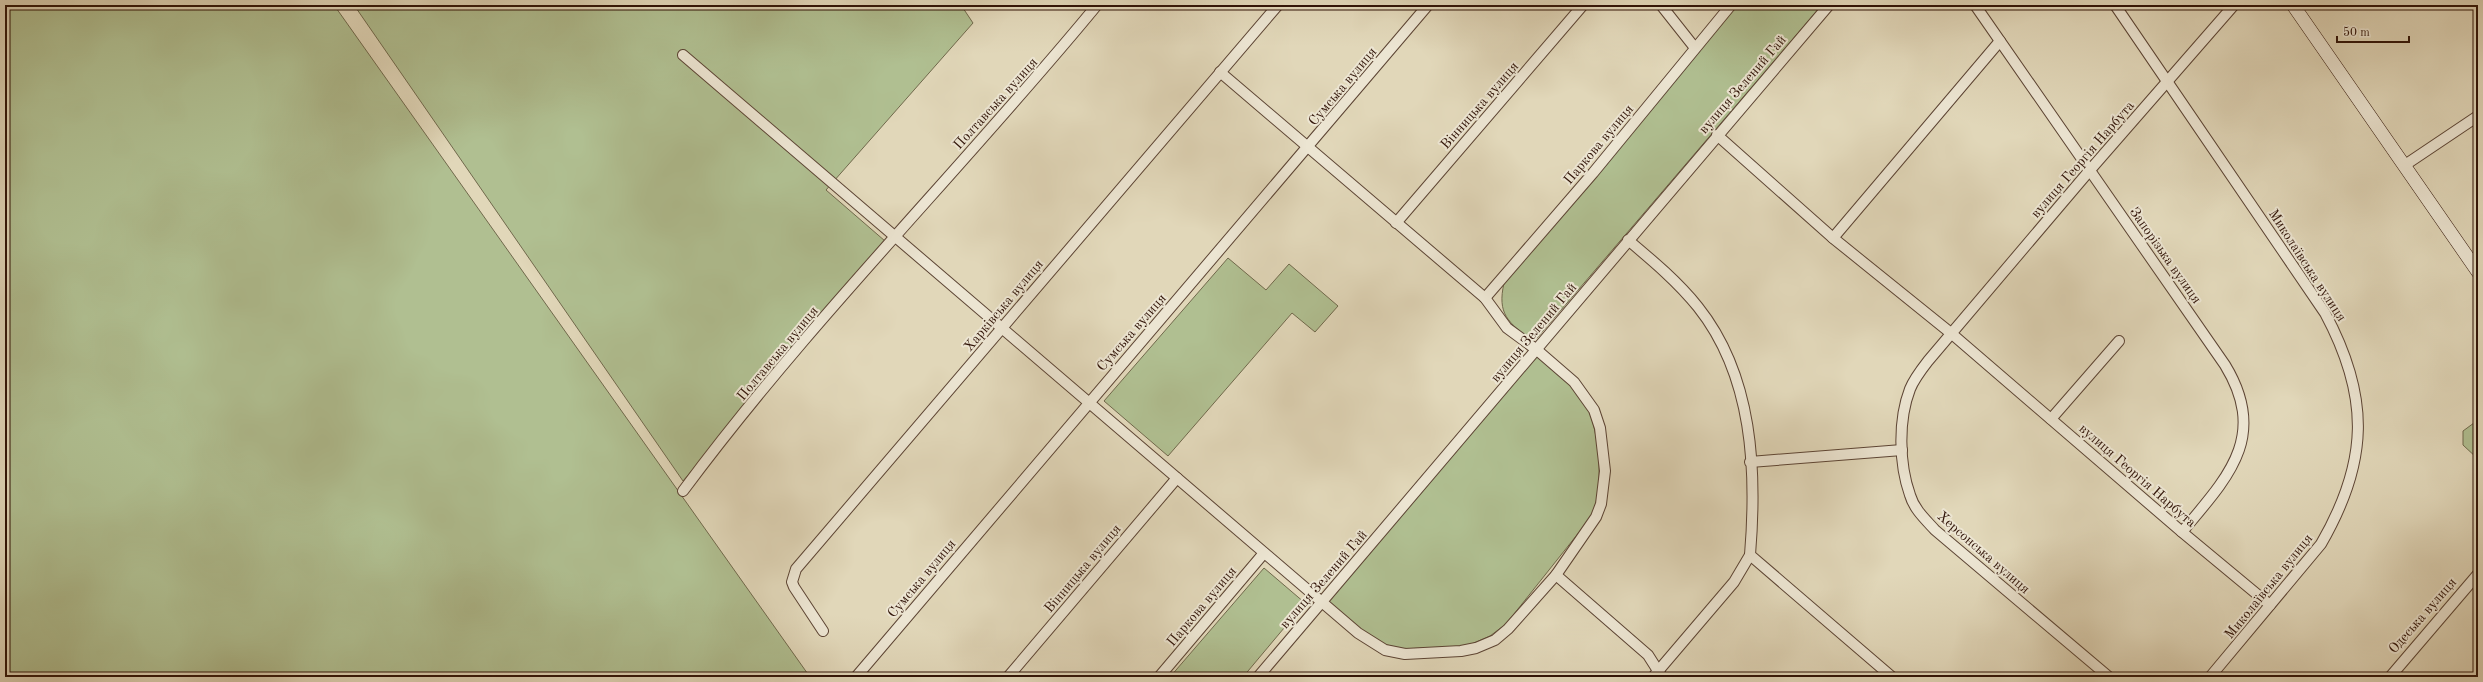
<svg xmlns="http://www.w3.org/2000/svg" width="2483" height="682" font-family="'Old Standard TT',serif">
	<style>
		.green { fill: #b0bf91; stroke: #70694c }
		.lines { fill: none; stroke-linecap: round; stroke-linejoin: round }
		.minor-casing { stroke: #5c4434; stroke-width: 12 }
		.secondary-casing { stroke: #301307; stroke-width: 14 }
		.minor { stroke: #ece5d2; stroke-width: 10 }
		.secondary { stroke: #ece5d2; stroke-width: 13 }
		.labels { text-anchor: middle; stroke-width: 4; stroke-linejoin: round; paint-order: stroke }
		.street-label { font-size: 14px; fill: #301307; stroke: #ece5d2 }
	</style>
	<rect width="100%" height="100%" fill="#e1d7b9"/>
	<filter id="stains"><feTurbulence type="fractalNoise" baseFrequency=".005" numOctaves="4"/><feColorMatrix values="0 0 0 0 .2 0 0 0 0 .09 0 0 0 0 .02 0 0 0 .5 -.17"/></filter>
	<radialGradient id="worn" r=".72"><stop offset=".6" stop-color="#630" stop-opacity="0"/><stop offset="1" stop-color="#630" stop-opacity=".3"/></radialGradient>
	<g class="green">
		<path d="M5 5H334L810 677H5Z"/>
		<path d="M354 5H961L973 23 826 190 885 241 683 481Z"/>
		<path d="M1737 5H1822L1537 338 1531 340C1508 322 1497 314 1504 283Z"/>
		<path d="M1228 258 1266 290 1289 264 1338 306 1315 332 1292 313 1168 456 1104 401Z"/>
		<path d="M1537 350C1549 360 1564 370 1574 382 1599 413 1606 480 1592 516L1506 624 1490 636 1467 646 1403 649 1379 643 1322 603Z"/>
		<path d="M2478 420V459L2463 445V431Z"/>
		<path d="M1264 568 1305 603 1243 677H1170Z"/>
	</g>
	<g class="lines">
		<g class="minor-casing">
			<g id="minor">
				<path d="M1661 5 1695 48"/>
				<path d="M1975 5 2225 365C2269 437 2227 478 2182 532"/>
				<path d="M2115 5 2325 313C2370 397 2369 461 2321 544L2210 677"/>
				<path d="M683 55 1358 633 1385 650 1405 654 1461 651 1476 648 1495 640 1508 629 1556 575 1596 517 1601 504 1605 471 1600 428 1594 410 1574 382 1537 350 1507 328 1485 298 1220 72"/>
				<path d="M1717 135 1833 238 1952 334 2182 532 2270 605"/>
				<path d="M2405 165 2478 116"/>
				<path d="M1396 223 1583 5"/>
				<path d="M1833 238 2000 41"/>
				<path d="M1628 240C1653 261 1678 282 1698 307 1753 376 1757 470 1750 555L1892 677"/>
				<path d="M1485 298 1593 173 1731 5"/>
				<path d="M2051 419 2119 341"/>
				<path d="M1750 462 1902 450"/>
				<path d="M683 491C810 320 962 169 1097 5"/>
				<path d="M1556 575 1648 655 1662 677"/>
				<path d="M823 631 794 587 792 582 796 569 1278 5"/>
				<path d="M856 677 1428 5"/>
				<path d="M1008 677 1177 478"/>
				<path d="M1159 677 1264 553"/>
				<path d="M1258 677 1829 5"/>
				<path d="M1653 677 1734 582 1750 555"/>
				<path d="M2109 677 1935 530C1925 519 1914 509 1910 495 1899 464 1898 420 1910 389 1914 379 1921 370 1928 361L2090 170 2234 5"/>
				<path d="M2390 677 2478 574"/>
			</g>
		</g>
		<g class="secondary-casing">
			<path id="secondary" d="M2293 5 2478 272"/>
		</g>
		<use href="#minor" class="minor"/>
		<use href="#secondary" class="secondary"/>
	</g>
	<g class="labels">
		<g class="street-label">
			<text transform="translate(1742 84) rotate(-49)" y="5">вулиця Зелений Гай</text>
			<text transform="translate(1342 86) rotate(-50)" y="5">Сумська вулиця</text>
			<text transform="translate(995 103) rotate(-48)" y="5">Полтавська вулиця</text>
			<text transform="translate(1479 105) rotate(-49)" y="5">Вінницька вулиця</text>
			<text transform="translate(1598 144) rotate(-50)" y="5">Паркова вулиця</text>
			<text transform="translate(2082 159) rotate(-49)" y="5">вулиця Георгія Нарбута</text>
			<text transform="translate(2166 255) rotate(55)" y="5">Запорізька вулиця</text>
			<text transform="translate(2308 265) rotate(57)" y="5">Миколаївська вулиця</text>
			<text transform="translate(1003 305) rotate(-50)" y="5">Харківська вулиця</text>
			<text transform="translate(1131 332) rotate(-49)" y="5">Сумська вулиця</text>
			<text transform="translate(1533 332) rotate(-50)" y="5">вулиця Зелений Гай</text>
			<text transform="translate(777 353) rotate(-50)" y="5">Полтавська вулиця</text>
			<text transform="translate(2138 475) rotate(41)" y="5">вулиця Георгія Нарбута</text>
			<text transform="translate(1984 552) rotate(41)" y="5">Херсонська вулиця</text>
			<text transform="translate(1082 568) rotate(-50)" y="5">Вінницька вулиця</text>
			<text transform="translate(921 578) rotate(-50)" y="5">Сумська вулиця</text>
			<text transform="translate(1323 579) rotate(-49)" y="5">вулиця Зелений Гай</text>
			<text transform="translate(2268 586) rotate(-51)" y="5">Миколаївська вулиця</text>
			<text transform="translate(1201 606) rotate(-50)" y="5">Паркова вулиця</text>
			<text transform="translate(2422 615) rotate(-49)" y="5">Одеська вулиця</text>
		</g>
	</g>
	<rect width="2483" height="682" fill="none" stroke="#e1d7b9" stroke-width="20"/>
	<rect x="6" y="6" width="2471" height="670" fill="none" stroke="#301307" stroke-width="2"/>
	<rect x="10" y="10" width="2463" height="662" fill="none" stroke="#301307"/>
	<path d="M2337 36v6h72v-6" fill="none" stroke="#301307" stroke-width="2"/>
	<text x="2343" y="36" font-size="12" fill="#301307" stroke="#ece5d2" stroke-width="3" paint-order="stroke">50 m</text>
	<rect width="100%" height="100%" filter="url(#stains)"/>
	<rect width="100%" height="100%" fill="url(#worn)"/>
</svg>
